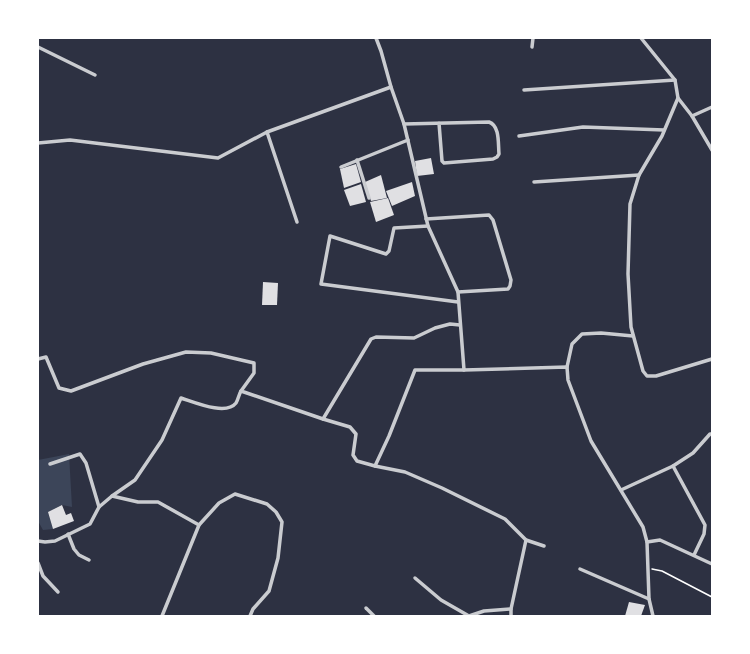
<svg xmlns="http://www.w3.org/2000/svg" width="750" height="654" font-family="'Libre Baskerville',serif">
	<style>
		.green { fill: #3c4559 }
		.building { fill: #e0e0e3 }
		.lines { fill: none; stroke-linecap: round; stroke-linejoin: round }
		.path { stroke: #fff; stroke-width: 1.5 }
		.minor { stroke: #caccd0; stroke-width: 3.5 }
	</style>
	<rect width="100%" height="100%" fill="#2d3142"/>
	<path class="green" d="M69 454 72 507 62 505 48 512 53 529 43 530 38 521V460Z"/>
	<g class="building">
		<path d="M431 158 434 174 417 176 415 161Z"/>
		<path d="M356 164 361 182 344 188 340 169Z"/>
		<path d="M381 175 387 198 371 201 365 182Z"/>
		<path d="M412 182 415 196 392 206 386 191Z"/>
		<path d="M361 184 366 202 350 206 344 190Z"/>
		<path d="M388 198 394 215 376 222 370 202Z"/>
		<path d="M263 282 278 283 277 305H262Z"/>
		<path d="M62 505 66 515 71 513 74 521 53 529 48 512Z"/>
		<path d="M629 602 645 605 641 616H625Z"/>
	</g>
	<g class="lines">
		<path class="path" d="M652 569 662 571 712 597"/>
		<g class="minor">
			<path d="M376 38 381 51 391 87 404 124 428 226 458 292 464 370 567 367 568 380 591 441 643 527 647 542 649 599 653 616"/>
			<path d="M641 38 675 80 678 98 662 136 639 175 630 204 628 274 631 327 643 371 647 376H656L712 359"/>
			<path d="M38 47 95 75"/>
			<path d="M532 47 533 38"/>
			<path d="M524 90 675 80"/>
			<path d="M678 98 692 116 712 150"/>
			<path d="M692 116 712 107"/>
			<path d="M404 124 489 122C500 126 498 143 499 154L497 157 493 159 444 163 442 161 439 123"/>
			<path d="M267 132 297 222"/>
			<path d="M519 136 583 127 664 130"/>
			<path d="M38 143 70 140 218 158 267 132 391 87"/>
			<path d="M357 160 369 198"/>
			<path d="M341 167 408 140"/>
			<path d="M534 182 639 175"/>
			<path d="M426 219 489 215 493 220 511 280 510 286 508 289 458 292"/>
			<path d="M428 226 394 228 389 251 386 254 330 236 321 284 458 302"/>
			<path d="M38 359 46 357 59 388 71 391 143 364 186 352 211 353 254 363V373L241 391 323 419 350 427 356 434 353 455 357 461 375 466"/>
			<path d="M567 367 572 344 582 334 601 333 633 336"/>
			<path d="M464 370H415L389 436 375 466 405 472 442 488 505 519 526 540 544 546"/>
			<path d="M323 419 371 339 376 337 414 338 435 328 450 324 460 325"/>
			<path d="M50 464 80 454 86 463 99 507"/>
			<path d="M673 466 705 525 704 534 694 555"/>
			<path d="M621 490 673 466 693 453 710 434H712"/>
			<path d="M112 496 135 480 162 440 181 398C194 402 226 416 236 403 238 400 239 394 241 391"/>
			<path d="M68 534 74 549 79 555 89 560"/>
			<path d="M38 541 45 542 55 541 90 524 99 507 112 496 138 502H158L199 525"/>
			<path d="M647 542 660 540 712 564"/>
			<path d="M38 563 43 576 58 592"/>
			<path d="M580 569 649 599"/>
			<path d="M415 578 441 600 469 616"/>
			<path d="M366 608 374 616"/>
			<path d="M162 616 199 525 219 503 235 494 267 504 276 512 282 522 278 558 269 591 253 609 250 616"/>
			<path d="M469 616 484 611 511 609"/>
			<path d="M511 616V609L526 540"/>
		</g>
	</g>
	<rect width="750" height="654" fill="none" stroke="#ffffff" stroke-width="78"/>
</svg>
